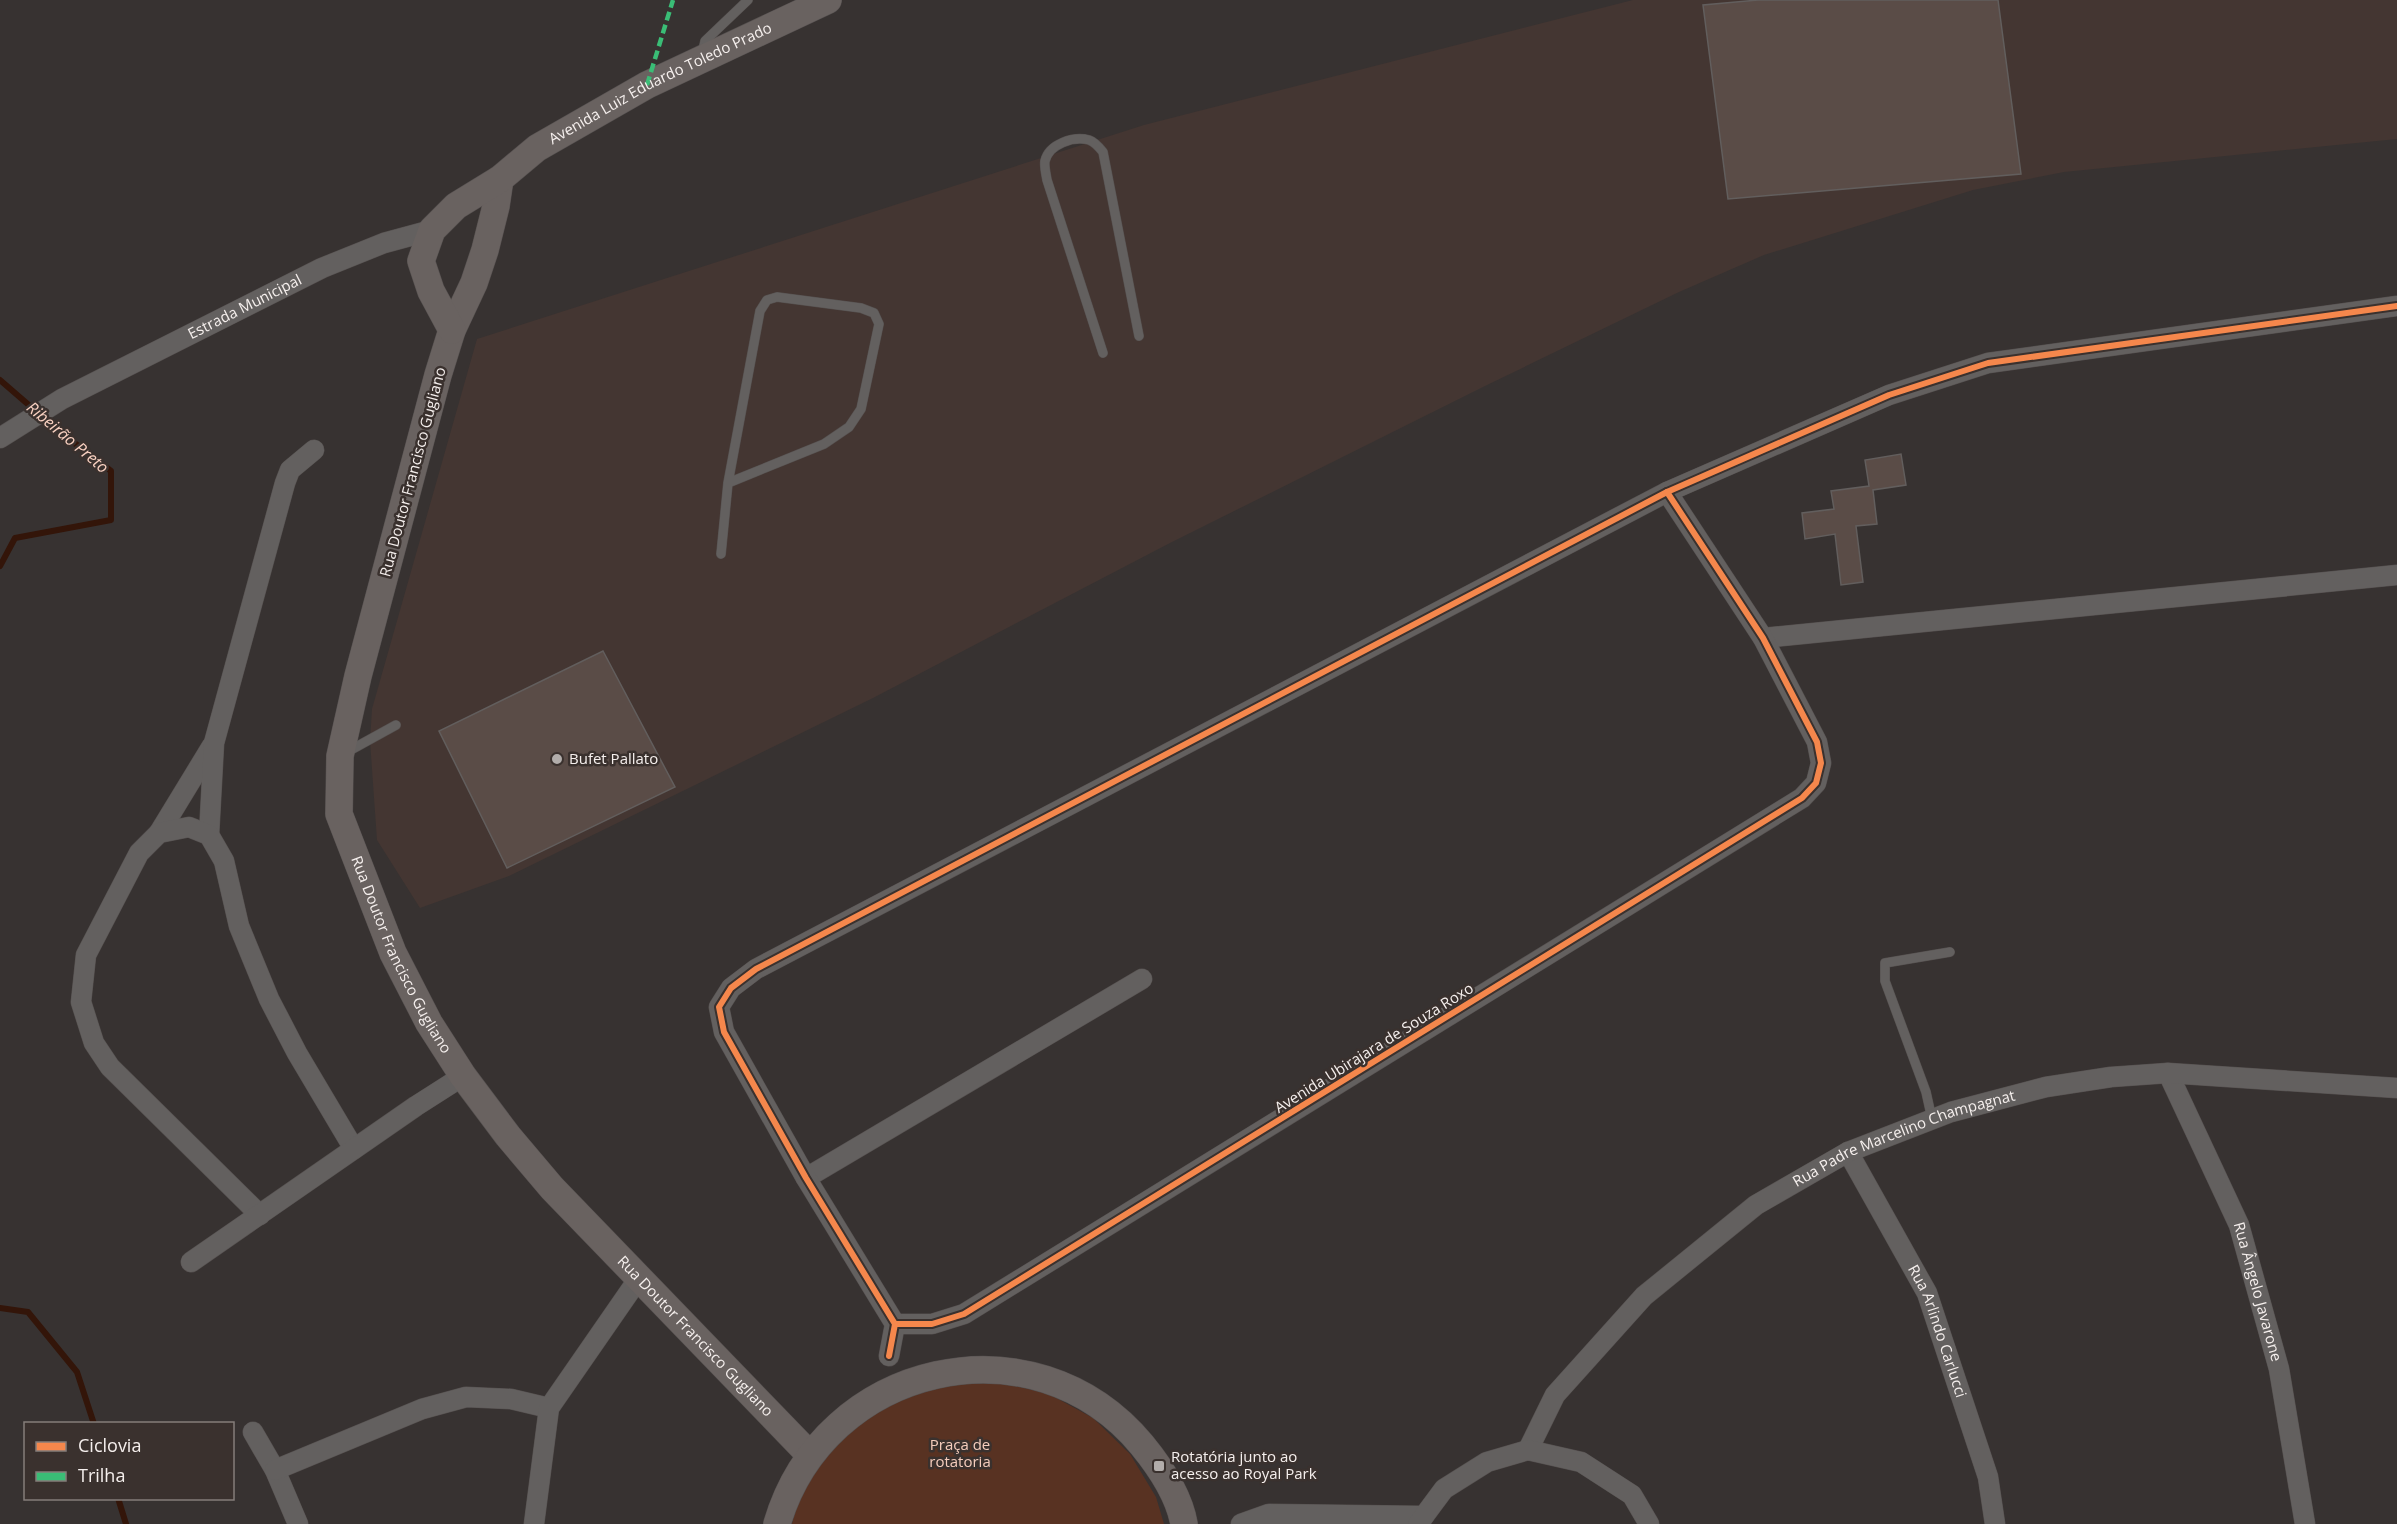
<svg xmlns="http://www.w3.org/2000/svg" width="2397" height="1524" font-family="'Open Sans',sans-serif">
	<style>
		.built { fill: #443632 }
		.green { fill: #583222 }
		.lines { fill: none; stroke-linecap: round; stroke-linejoin: round }
		.stream { stroke: #331509; stroke-width: 6 }
		.building { fill: #5a4c47; stroke: #625e5d; stroke-width: 1.5 }
		.service-casing { stroke: #565150; stroke-width: 10 }
		.minor-casing { stroke: #565150; stroke-width: 21 }
		.secondary-casing { stroke: #565150; stroke-width: 28 }
		.service { stroke: #63605f; stroke-width: 9 }
		.minor { stroke: #63605f; stroke-width: 20 }
		.secondary { stroke: #696260; stroke-width: 27 }
		.quiet { stroke: #3abd76; stroke-width: 4.5; stroke-dasharray: 9 4.5; stroke-linecap: butt }
		.cycleway-casing { stroke: #3a312e; stroke-width: 10 }
		.cycleway { stroke: #f5874c; stroke-width: 6 }
		.poi-dot { fill: #b2adab; stroke: #3a312e; stroke-width: 2 }
		.labels { text-anchor: middle; stroke-width: 5; stroke-linejoin: round; paint-order: stroke }
		.street-label { font-size: 15px; fill: #f5efed; stroke: #3a312e }
		.poi-label { font-size: 15px; fill: #f5efed; stroke: #3a312e; text-anchor: start }
		.park-label { font-size: 15px; fill: #f5cdbd; stroke: #3a312e }
		.water-label { font-size: 16px; font-style: italic; fill: #fad2c2; stroke: #3a312e }
	</style>
	<rect width="100%" height="100%" fill="#373231"/>
	<path class="built" d="M1633 0H2397V139L2064 172 1973 190 1764 255 1679 292 1485 386 1170 543 873 698 509 876 420 908 377 840 370 741 372 709 477 339 1144 125Z"/>
	<path class="green" d="M1000 1382 1049 1394 1093 1418 1130 1454 1156 1497 1164 1524H792C810 1452 876 1393 949 1383 966 1380 983 1382 1000 1382Z"/>
	<g class="lines">
		<g class="stream">
			<path d="M0 380 60 432 111 471V520L15 538 0 566"/>
			<path d="M0 1308 28 1312 77 1372 94 1424"/>
			<path d="M118 1498 126 1524"/>
		</g>
	</g>
	<g class="building">
		<path d="M1758 0H1998L2021 174 1728 199 1703 5Z"/>
		<path d="M1901 454 1906 485 1873 490 1877 524 1856 526 1863 582 1841 585 1835 534 1805 539 1802 513 1834 509 1831 491 1869 486 1865 460Z"/>
		<path d="M603 651 675 787 507 868 439 731Z"/>
	</g>
	<g class="lines">
		<g class="service-casing">
			<g id="service">
				<path d="M702 54 705 41 748 0"/>
				<path d="M1103 353 1047 180C1046 174 1044 166 1045 161 1049 144 1073 136 1089 140 1095 142 1099 147 1103 152L1139 336"/>
				<path d="M721 554 728 483 760 311 767 300 777 297 861 308 874 313 879 324 861 409 849 427 824 444 728 483"/>
				<path d="M347 752 396 725"/>
				<path d="M1932 1119 1926 1092 1885 981V963L1950 952"/>
			</g>
		</g>
		<g class="minor-casing">
			<g id="minor">
				<path id="s1" d="M0 438 62 399 322 268 384 243 432 230"/>
				<path d="M1763 638 2397 575"/>
				<path d="M159 833 212 746"/>
				<path d="M209 835 214 743 285 483 290 470 314 450"/>
				<path id="s2" d="M2168 1073 2239 1225 2279 1369 2305 1524"/>
				<path id="s3" d="M1848 1152 1927 1293 1988 1477 1995 1524"/>
				<path d="M806 1178 1142 979"/>
				<path d="M260 1215 110 1067 94 1043 81 1002 86 955 139 853 159 833 189 827 209 835 224 861 239 926 269 999 297 1053 354 1149"/>
				<path d="M191 1262 416 1106 463 1076"/>
				<path d="M895 1324H932L964 1314 1802 798 1816 783 1821 763 1817 742 1763 638 1667 492"/>
				<path d="M889 1356 895 1324 806 1178 724 1032 719 1007 731 988 756 969 1667 492 1889 395 1988 363 2397 306"/>
				<path d="M253 1432 275 1470 298 1524"/>
				<path id="s4" d="M1528 1450 1555 1395 1644 1296 1756 1205 1848 1152 1951 1112 2046 1087 2111 1077 2168 1073 2397 1088"/>
				<path d="M275 1470 422 1409 466 1397 511 1399 549 1408"/>
				<path d="M534 1524 549 1408 639 1278"/>
				<path d="M1241 1524 1269 1514 1424 1516"/>
				<path d="M1418 1524 1444 1489 1487 1462 1528 1450 1581 1462 1632 1495 1649 1524"/>
			</g>
		</g>
		<g class="secondary-casing">
			<g id="secondary">
				<path id="s5" d="M500 179 496 206 485 250 474 283 452 330 438 375 358 676 340 756 339 814 393 953 429 1023 463 1076 508 1136 552 1188 810 1455"/>
				<path id="s6" d="M452 330 431 291 421 261 432 230 456 206 500 179 537 148 647 85 828 0"/>
				<path d="M777 1524C824 1363 1033 1314 1142 1445 1160 1467 1179 1495 1184 1524"/>
			</g>
		</g>
		<use href="#service" class="service"/>
		<use href="#minor" class="minor"/>
		<use href="#secondary" class="secondary"/>
		<path class="quiet" d="M647 85 673 0"/>
		<g class="cycleway-casing">
			<g id="cycleway">
				<path d="M895 1324H932L964 1314 1802 798 1816 783 1821 763 1817 742 1763 638 1667 492"/>
				<path d="M889 1356 895 1324 806 1178 724 1032 719 1007 731 988 756 969 1667 492 1889 395 1988 363 2397 306"/>
			</g>
		</g>
		<use href="#cycleway" class="cycleway"/>
	</g>
	<g class="poi-dot">
		<circle cx="557" cy="759" r="6"/>
		<rect x="1153" y="1460" width="12" height="12" rx="3"/>
	</g>
	<g class="labels">
		<g class="street-label">
			<text dy="5" stroke="none"><textPath href="#s6" startOffset="382">Avenida Luiz Eduardo Toledo Prado</textPath></text>
			<text dy="5" stroke="none"><textPath href="#s1" startOffset="278">Estrada Municipal</textPath></text>
			<text transform="translate(413 472) rotate(-75)" y="5">Rua Doutor Francisco Gugliano</text>
			<text dy="5" stroke="none"><textPath href="#s5" startOffset="812">Rua Doutor Francisco Gugliano</textPath></text>
			<text transform="translate(1374 1048) rotate(-32)" y="5">Avenida Ubirajara de Souza Roxo</text>
			<text dy="5" stroke="none"><textPath href="#s4" startOffset="502">Rua Padre Marcelino Champagnat</textPath></text>
			<text dy="5" stroke="none"><textPath href="#s2" startOffset="237">Rua Ângelo Javarone</textPath></text>
			<text dy="5" stroke="none"><textPath href="#s3" startOffset="201">Rua Arlindo Carlucci</textPath></text>
			<text dy="5" stroke="none"><textPath href="#s5" startOffset="1298">Rua Doutor Francisco Gugliano</textPath></text>
		</g>
		<g class="poi-label">
			<text x="569" y="764">Bufet Pallato</text>
			<text x="1171" y="1462">Rotatória junto ao<tspan x="1171" dy="17">acesso ao Royal Park</tspan></text>
		</g>
		<g class="park-label">
			<text x="960" y="1450">Praça de<tspan x="960" dy="17">rotatoria</tspan></text>
		</g>
		<g class="water-label">
			<text transform="translate(68 437) rotate(40)" y="6">Ribeirão Preto</text>
		</g>
	</g>
	<rect x="24" y="1422" width="210" height="78" fill="#3a312e" stroke="#857d7a" stroke-width="1.5"/>
	<rect x="36" y="1442" width="30" height="9" fill="#f5874c" stroke="#857d7a" stroke-width="1.5"/>
	<text x="78" y="1452" font-size="18" fill="#f5efed">Ciclovia</text>
	<rect x="36" y="1472" width="30" height="9" fill="#3abd76" stroke="#857d7a" stroke-width="1.5"/>
	<text x="78" y="1482" font-size="18" fill="#f5efed">Trilha</text>
</svg>
